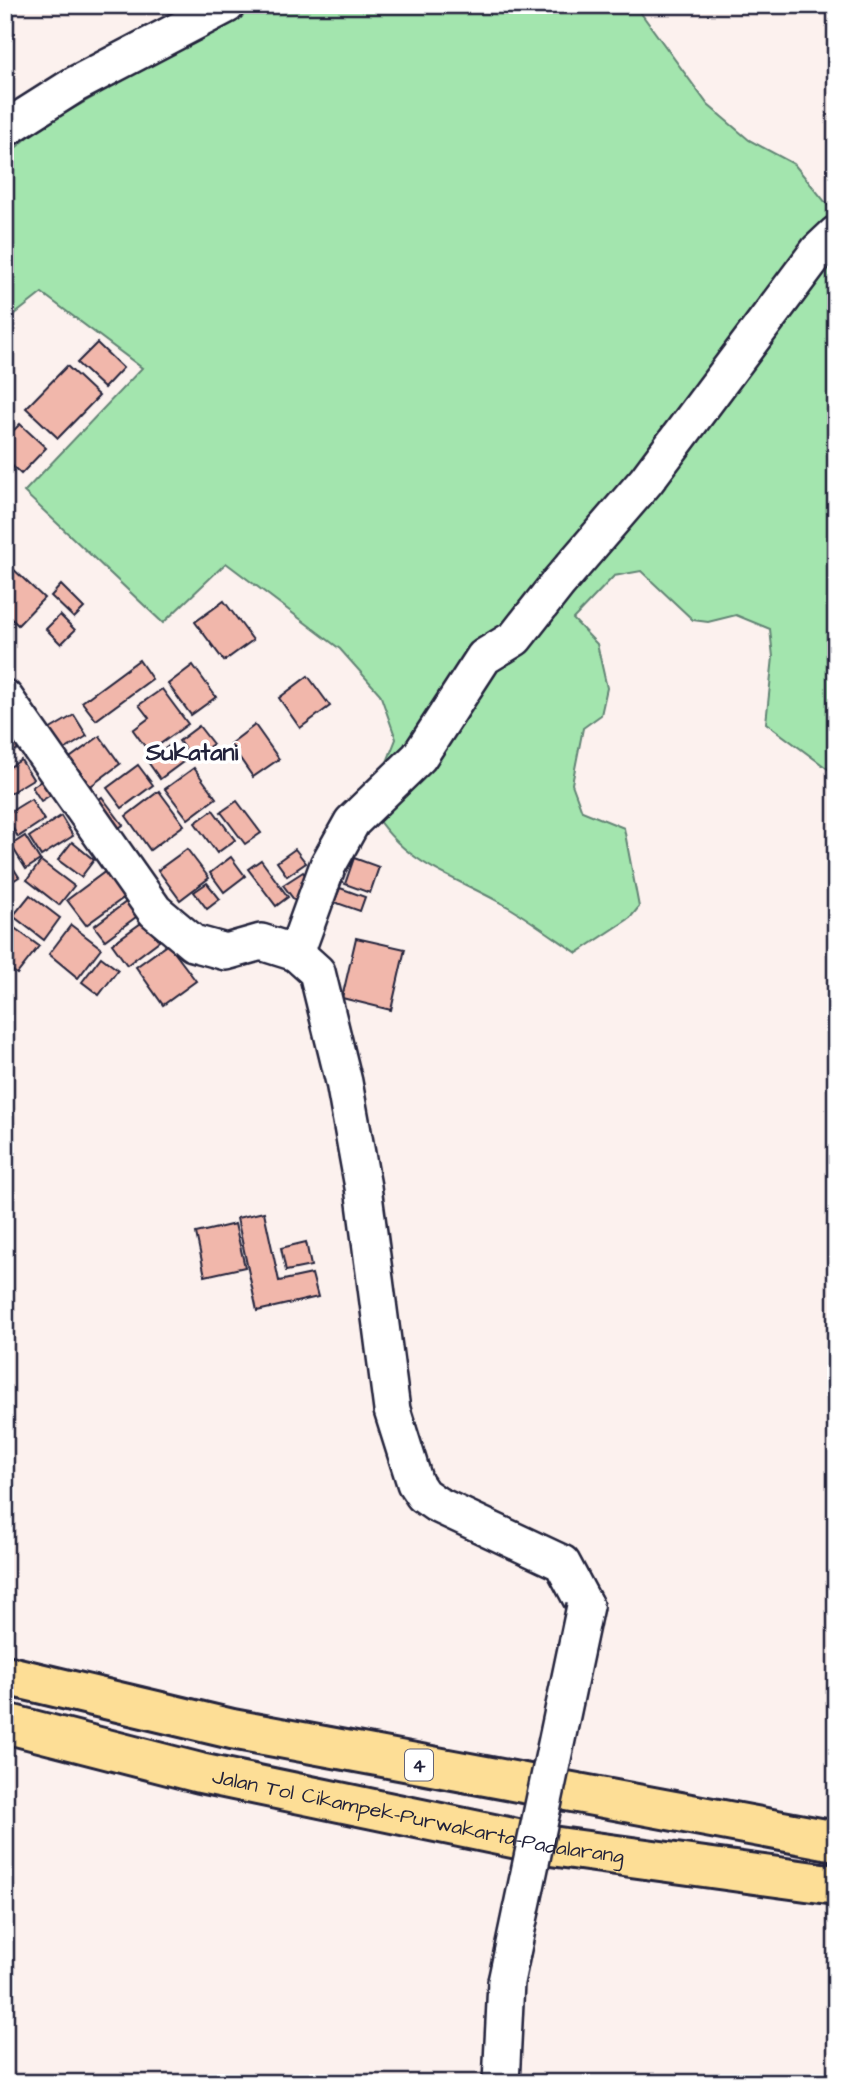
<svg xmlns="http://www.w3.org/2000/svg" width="841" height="2088" font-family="'Architects Daughter',sans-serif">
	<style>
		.green { fill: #a3e5ae; stroke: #628474; stroke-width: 2 }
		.building { fill: #f1b7ab; stroke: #22223b; stroke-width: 2 }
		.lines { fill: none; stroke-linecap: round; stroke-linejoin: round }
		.street-casing { stroke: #22223b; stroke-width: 40 }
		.highway-casing { stroke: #22223b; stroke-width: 44 }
		.street { stroke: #fff; stroke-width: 35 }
		.highway { stroke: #fdde96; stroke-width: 38 }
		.street-bridge-casing { stroke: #22223b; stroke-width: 40; stroke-linecap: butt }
		.street-bridge { stroke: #fff; stroke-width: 35 }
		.labels { text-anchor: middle; stroke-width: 7; stroke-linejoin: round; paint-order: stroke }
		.shield { fill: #fff; stroke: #646476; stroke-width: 2 }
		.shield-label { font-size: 19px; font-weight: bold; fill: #22223b }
		.street-label { font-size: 21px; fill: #22223b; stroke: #fff }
		.quarter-label { font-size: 24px; font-weight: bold; fill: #22223b; stroke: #fff }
	</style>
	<rect width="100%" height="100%" fill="#fcf1ee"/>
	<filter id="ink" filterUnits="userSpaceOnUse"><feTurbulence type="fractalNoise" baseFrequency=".0143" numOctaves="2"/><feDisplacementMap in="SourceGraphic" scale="14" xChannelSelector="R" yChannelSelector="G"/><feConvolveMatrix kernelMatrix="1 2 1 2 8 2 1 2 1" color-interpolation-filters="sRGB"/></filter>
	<g filter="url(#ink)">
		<path class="green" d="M255 5H635L708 105 749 140 794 164 836 215V775L766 723 773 657 770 629 736 615 708 622 693 620 641 571 614 576 573 619 597 644 607 688 601 715 583 728 572 784 582 811 624 828 639 907 630 918 577 953C555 938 533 922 510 908 444 870 404 868 363 797L385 767 396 739 380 694 340 649 226 563 163 623 24 492 142 368 42 293 5 322V157L39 128Z"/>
		<g class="building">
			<path d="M97 343 123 368 104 388 77 363Z"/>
			<path d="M67 366 99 396 58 438 26 408Z"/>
			<path d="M20 424 46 448 21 474 5 459V439Z"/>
			<path d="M10 566 44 598 18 625 5 613V571Z"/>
			<path d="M61 585 84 608 74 618 51 596Z"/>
			<path d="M224 601 253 640 224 661 195 622Z"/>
			<path d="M60 615 75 630 61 644 46 629Z"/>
			<path d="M139 660 152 679 96 720 82 702Z"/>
			<path d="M193 665 216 697 191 715 168 684Z"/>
			<path d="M308 676 330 706 300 728 279 698Z"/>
			<path d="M162 689 188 724 149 752 133 730 149 718 139 705Z"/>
			<path d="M74 715 87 736 56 755 42 734Z"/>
			<path d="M5 723 21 747 5 757Z"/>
			<path d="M255 725 279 759 253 777 230 744Z"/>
			<path d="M199 726 213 744 192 759 179 741Z"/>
			<path d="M100 736 120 764 84 791 63 763Z"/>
			<path d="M170 745 183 762 160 779 148 762Z"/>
			<path d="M21 760 33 779 5 796V770Z"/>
			<path d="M138 765 153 785 122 808 107 788Z"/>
			<path d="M194 768 216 798 188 819 165 789Z"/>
			<path d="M47 777 57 791 41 801 32 787Z"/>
			<path d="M159 791 184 825 150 850 126 816Z"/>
			<path d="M102 797 123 825 109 835 89 807Z"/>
			<path d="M31 799 44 820 18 837 5 815Z"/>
			<path d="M237 801 261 833 245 844 221 812Z"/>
			<path d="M213 810 235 840 217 853 195 823Z"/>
			<path d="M61 816 73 836 41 856 29 837Z"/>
			<path d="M25 836 40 860 26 869 11 845Z"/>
			<path d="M72 842 94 860 81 877 58 860Z"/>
			<path d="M187 849 209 878 180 900 158 870Z"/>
			<path d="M295 849 306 863 287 876 277 862Z"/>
			<path d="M5 855 19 877 5 886Z"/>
			<path d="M231 857 245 876 224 892 210 873Z"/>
			<path d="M354 858 379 867 370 893 345 884Z"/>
			<path d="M261 860 288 897 276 906 248 869Z"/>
			<path d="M41 861 74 886 59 905 27 880Z"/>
			<path d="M110 868 129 894 86 925 67 900Z"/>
			<path d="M303 872 314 887 295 901 283 885Z"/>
			<path d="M207 883 220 899 207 909 194 892Z"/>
			<path d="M340 888 365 897 360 911 334 902Z"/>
			<path d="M30 895 60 918 44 940 13 916Z"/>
			<path d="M130 899 140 914 105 940 94 926Z"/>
			<path d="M5 921 39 946 17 974 5 965Z"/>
			<path d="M144 921 159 941 127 965 112 944Z"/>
			<path d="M71 925 101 948 78 978 49 954Z"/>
			<path d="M356 938 405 949 391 1010 342 998Z"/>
			<path d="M168 944 196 981 163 1005 136 967Z"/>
			<path d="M101 957 118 970 99 995 82 982Z"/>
			<path d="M264 1212 279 1281 312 1274 318 1297 257 1311 237 1218Z"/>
			<path d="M235 1224 245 1267 205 1276 196 1233Z"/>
			<path d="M306 1242 311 1266 286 1271 281 1248Z"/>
		</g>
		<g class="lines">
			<g class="street-casing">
				<g id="street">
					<path d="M5 129 76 84 227 5"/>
					<path d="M5 698 155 911 193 943 226 952 261 942 296 953"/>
					<path d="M585 1606 562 1563 436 1504 423 1495 415 1483 392 1410 363 1187 344 1082 317 972 296 953 328 865 352 822 419 757 484 657 515 638 559 582 646 481 818 251 836 234"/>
					<path d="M501 2083 506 1982"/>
				</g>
			</g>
			<g class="highway-casing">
				<g id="highway">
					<path d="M5 1675 232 1729 836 1841"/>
					<path id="s1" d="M5 1723 200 1773 551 1846 836 1885"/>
				</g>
			</g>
			<use href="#street" class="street"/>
			<use href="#highway" class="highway"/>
			<g class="street-bridge-casing">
				<path id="street-bridge" d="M506 1982 585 1606"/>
			</g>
			<use href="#street-bridge" class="street-bridge"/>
		</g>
	</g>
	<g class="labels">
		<rect class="shield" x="405" y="1749.5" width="28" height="31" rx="5"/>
		<g class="shield-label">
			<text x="419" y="1772">4</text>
		</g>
		<g class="street-label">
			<text dy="7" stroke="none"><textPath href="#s1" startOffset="424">Jalan Tol Cikampek–Purwakarta–Padalarang</textPath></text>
		</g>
		<g class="quarter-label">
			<text x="192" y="760">Sukatani</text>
		</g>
	</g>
	<rect width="841" height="2088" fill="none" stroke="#fff" stroke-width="28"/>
	<rect x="14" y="14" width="813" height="2060" fill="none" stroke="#22223b" stroke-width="2.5" filter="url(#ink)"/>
</svg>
